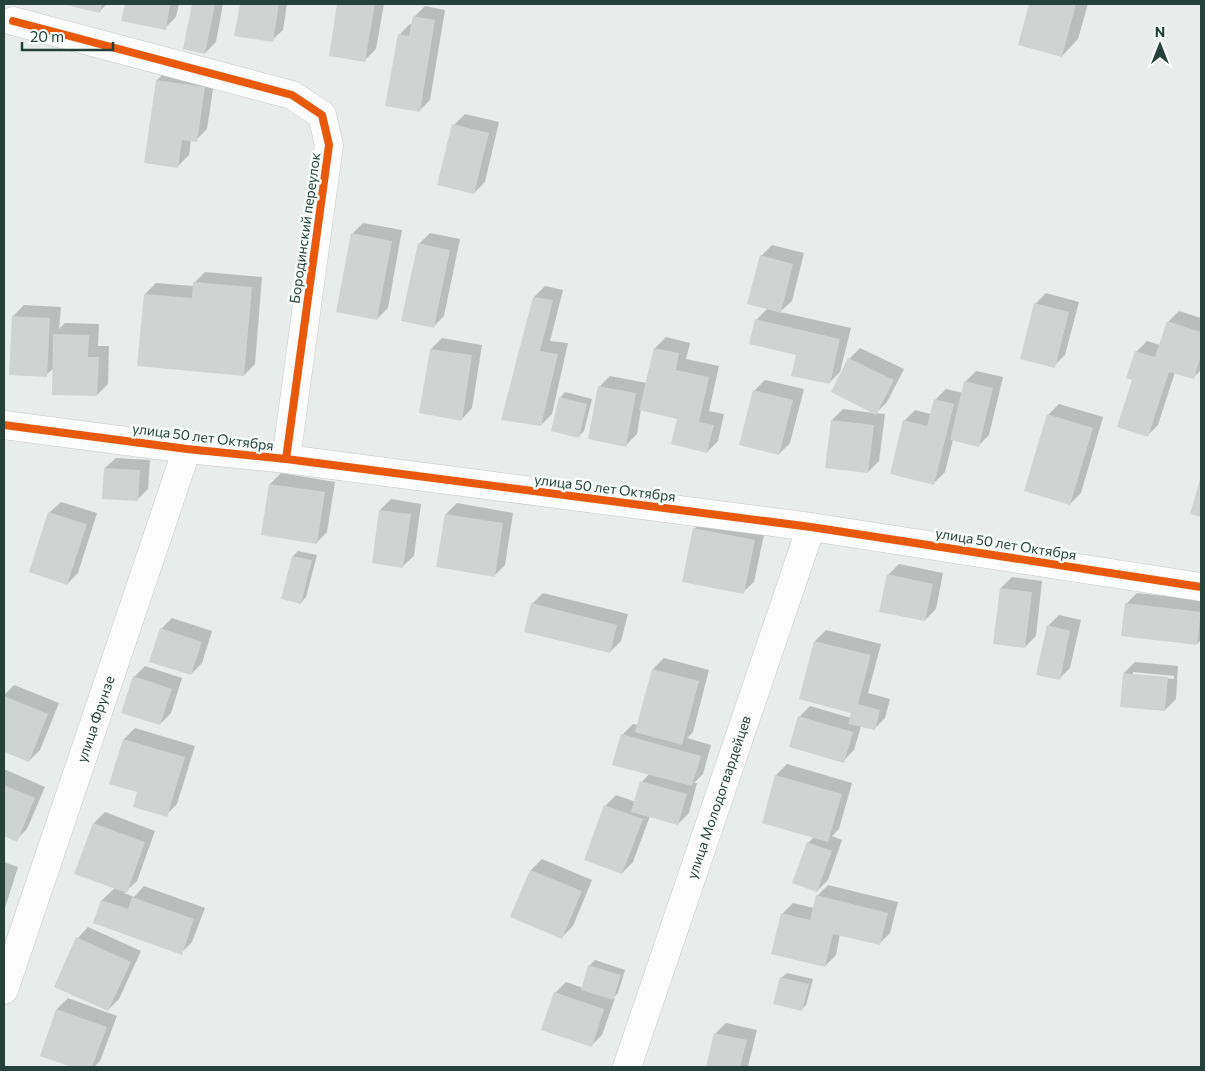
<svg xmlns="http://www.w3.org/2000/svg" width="1205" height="1071" font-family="Commissioner,sans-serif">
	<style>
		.shadow { fill: #0003; fill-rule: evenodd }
		.building { fill: #cfd4d2 }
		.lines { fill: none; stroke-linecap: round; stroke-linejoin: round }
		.minor-casing { stroke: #c5cac8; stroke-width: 29 }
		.minor { stroke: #fcfcfc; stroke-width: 28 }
		.cycleway-casing { stroke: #f7fbf9; stroke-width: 11 }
		.cycleway { stroke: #e8590c; stroke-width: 8 }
		.labels { text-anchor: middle; stroke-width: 5; stroke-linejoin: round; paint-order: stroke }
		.street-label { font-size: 14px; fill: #24423a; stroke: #f7fbf9 }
	</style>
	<rect width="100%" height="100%" fill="#e8edeb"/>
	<g class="shadow">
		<path d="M64 4H107L99 12Z"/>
		<path d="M126 4H179L176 17 165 28 123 20Z"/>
		<path d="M193 4H223L216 42 205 53 184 48Z"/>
		<path d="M241 4H287L283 30 272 40 236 35Z"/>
		<path d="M338 4H384L376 49 365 60 330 55Z"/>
		<path d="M1030 4H1088L1078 39 1062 56 1019 44Z"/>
		<path d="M425 6 445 10 430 100 419 111 399 35 410 24H412L414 17Z"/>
		<path d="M168 69 215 76 207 129 196 140H191L189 155 178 166 157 80Z"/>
		<path d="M465 114 499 122 485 182 474 193 454 125Z"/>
		<path d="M363 223 402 230 388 308 377 319 352 234Z"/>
		<path d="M430 233 460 239 444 316 433 327 419 244Z"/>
		<path d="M772 245 804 253 792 301 780 312 851 328 840 372 829 383 756 320 768 308 761 256Z"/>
		<path d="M205 272 262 277 255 364 244 375 145 294 156 283 194 286V283Z"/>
		<path d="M545 286 563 290 550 341 568 343 552 414 541 425 534 297Z"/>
		<path d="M1046 293 1079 302 1065 355 1054 366 1035 304Z"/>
		<path d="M24 305 61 307 59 329 65 323 99 324 98 346H109L108 384 97 395 54 368 46 375 13 316Z"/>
		<path d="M1179 311 1201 318V370L1193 378 1175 372 1158 425 1147 436 1134 379 1136 352 1147 341 1160 345 1168 322Z"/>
		<path d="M666 337 690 343 686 359 719 366 709 411 724 414 718 441 707 452 678 418 641 409 637 434 626 445 599 387 610 376 647 383 655 348Z"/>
		<path d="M442 338 482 345 472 408 462 419 431 349Z"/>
		<path d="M860 348 904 369 887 402 876 413 885 414 879 461 868 472 826 467 832 420 843 409 874 413 849 359Z"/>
		<path d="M976 371 1003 377 989 435 978 446 953 440 945 472 934 483 904 421 915 410 931 414 935 400 946 389 963 393 965 382Z"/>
		<path d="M765 380 804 389 790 443 779 454 754 391Z"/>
		<path d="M565 392 592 399 584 431 579 436 560 398Z"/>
		<path d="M1059 404 1103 417 1081 493 1070 504 1048 415Z"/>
		<path d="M116 458 150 460 148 489 137 500 105 468Z"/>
		<path d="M281 473 335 482 327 532 316 543 270 484Z"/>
		<path d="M391 499 421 504 414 556 403 566 380 510Z"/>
		<path d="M61 502 97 513 78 573 67 584 30 572 50 512Z"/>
		<path d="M457 503 513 513 505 565 494 576 446 514Z"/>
		<path d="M705 518 765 530 754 582 743 592 694 529Z"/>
		<path d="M298 551 317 555 306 597 301 603 283 598 293 556Z"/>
		<path d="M899 564 943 573 936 609 925 620 888 575Z"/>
		<path d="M1012 577 1042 581 1036 636 1025 647 1001 588Z"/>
		<path d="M543 593 628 614 621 641 610 652 532 604Z"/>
		<path d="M1137 593 1201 600V640L1197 644 1126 604Z"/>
		<path d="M1059 615 1081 620 1070 668 1059 679 1048 626Z"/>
		<path d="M172 618 212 631 202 663 191 674 161 629Z"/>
		<path d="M826 630 881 644 868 693 890 699 885 718 874 729 861 726 854 750 843 761 799 717 810 706 851 718 853 712 815 641Z"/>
		<path d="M664 658 709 670 693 732 687 738 711 745 703 774 694 783H697L689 813 678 824 650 816 633 862 622 873 605 806 616 795 636 802 642 782 649 774 622 735 633 724 638 725 653 669Z"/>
		<path d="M1135 662 1178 666 1176 699 1165 710 1124 673ZM1133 672 1174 676V679L1133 675Z"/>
		<path d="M145 666 182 678 171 713 160 724 134 677Z"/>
		<path d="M14 685 59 703 40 750 29 761 4 750V695Z"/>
		<path d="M135 728 195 746 177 804 166 815 139 791 111 783 124 739Z"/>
		<path d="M787 764 852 783 839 829 832 836 842 840 828 880 817 891 808 843 815 836 776 775Z"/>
		<path d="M4 769 45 787 27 829 16 840 4 835Z"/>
		<path d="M105 812 155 831 137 881 124 893 134 897 144 886 205 908 192 942 181 953 95 922 102 900 115 888 94 823Z"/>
		<path d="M542 859 592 880 573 926 562 937 512 917 531 870Z"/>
		<path d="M4 862 18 867 4 911Z"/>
		<path d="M828 885 898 902 890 933 879 944 840 934 836 955 825 966 782 914 793 903 814 908 817 896Z"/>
		<path d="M88 927 141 951 119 999 108 1010 78 938Z"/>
		<path d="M595 960 625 970 618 993 613 998H615L602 1035 591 1046 555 993 566 982 583 988 589 966Z"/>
		<path d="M787 973 813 979 806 1005 801 1010 781 978Z"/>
		<path d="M68 998 117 1016 100 1061 94 1067H73L74 1066 41 1055 57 1009Z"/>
		<path d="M726 1023 757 1030 748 1066 747 1067H707L715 1034Z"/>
	</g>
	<g class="building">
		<path d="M62 4H102L100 13Z"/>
		<path d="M125 4H170L166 30 121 21Z"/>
		<path d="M192 4H215L205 54 183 49Z"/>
		<path d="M240 4H279L273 42 234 36Z"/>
		<path d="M337 4H375L365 62 329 56Z"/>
		<path d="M1029 4H1076L1062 57 1018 45Z"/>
		<path d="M413 16 435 20 420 112 385 106 398 34 409 36Z"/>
		<path d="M156 80 205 87 197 142 182 140 178 168 144 163Z"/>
		<path d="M452 124 489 133 474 194 437 185Z"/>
		<path d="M351 233 392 241 377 320 336 312Z"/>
		<path d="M418 243 450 250 434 328 401 321Z"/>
		<path d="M760 255 793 264 781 313 747 304Z"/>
		<path d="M193 282 252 287 244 376 137 366 144 294 192 298Z"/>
		<path d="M533 297 553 300 540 351 558 354 541 426 501 420Z"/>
		<path d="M1034 303 1069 312 1055 368 1020 359Z"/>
		<path d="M12 316 50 318 47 377 9 375Z"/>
		<path d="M755 319 840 339 830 384 791 376 796 355 749 344Z"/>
		<path d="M1167 321 1201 332V355L1194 379 1169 372 1148 437 1117 427 1132 380 1126 378 1135 351 1155 357Z"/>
		<path d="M53 334 89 335 88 357H99L97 396 52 395Z"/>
		<path d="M654 348 679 353 676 370 709 377 699 422 714 425 707 453 671 444 677 419 639 410Z"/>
		<path d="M430 349 472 355 462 421 419 413Z"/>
		<path d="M848 358 894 380 876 415 831 392Z"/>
		<path d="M964 381 993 388 979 447 950 440Z"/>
		<path d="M598 386 636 393 626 447 588 439Z"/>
		<path d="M753 390 793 400 779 455 739 445Z"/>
		<path d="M559 397 587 404 579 438 551 431Z"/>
		<path d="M934 399 954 404 934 485 890 474 903 420 927 426Z"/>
		<path d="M1047 414 1093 428 1070 505 1024 491Z"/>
		<path d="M831 420 874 425 868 473 825 468Z"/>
		<path d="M104 468 140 470 138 501 102 499Z"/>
		<path d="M1201 476V517L1190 514Z"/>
		<path d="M269 484 325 492 317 544 261 535Z"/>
		<path d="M379 510 411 514 403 568 372 563Z"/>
		<path d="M48 512 87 524 67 585 29 572Z"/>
		<path d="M445 514 503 523 495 577 436 567Z"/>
		<path d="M693 528 755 540 744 594 682 582Z"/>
		<path d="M292 556 312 560 301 604 281 599Z"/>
		<path d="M887 574 933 584 925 621 879 612Z"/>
		<path d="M1000 588 1032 592 1025 648 993 644Z"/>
		<path d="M531 603 617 625 610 653 524 632Z"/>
		<path d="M1125 603 1201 612 1197 645 1121 636Z"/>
		<path d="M1047 625 1070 631 1060 680 1036 675Z"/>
		<path d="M160 628 202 642 191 675 149 662Z"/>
		<path d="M814 641 871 655 858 704 880 710 875 730 848 724 851 713 799 699Z"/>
		<path d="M652 669 699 681 682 745 635 732Z"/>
		<path d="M1123 673 1168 677 1165 711 1120 707Z"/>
		<path d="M133 676 172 689 160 725 121 713Z"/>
		<path d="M4 696 48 714 29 762 4 752Z"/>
		<path d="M798 716 853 732 844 763 789 747Z"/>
		<path d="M621 734 701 756 692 786 612 765Z"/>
		<path d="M123 739 185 757 167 817 133 807 137 792 109 784Z"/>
		<path d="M775 775 842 794 828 842 762 823Z"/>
		<path d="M640 781 687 794 678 825 631 812Z"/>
		<path d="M4 785 35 798 17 842 4 836Z"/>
		<path d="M604 805 643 819 622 874 584 860Z"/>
		<path d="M93 823 145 842 127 893 74 874Z"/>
		<path d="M807 842 832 851 817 892 792 883Z"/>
		<path d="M530 870 582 891 562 939 510 917Z"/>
		<path d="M816 895 888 913 880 945 833 934 825 967 771 954 781 913 810 920Z"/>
		<path d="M132 897 194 919 182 955 93 923 101 900 128 909Z"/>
		<path d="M76 937 131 962 108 1011 54 987Z"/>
		<path d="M588 965 621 975 613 1000 581 990Z"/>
		<path d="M780 977 809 984 802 1011 773 1004Z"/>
		<path d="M554 992 604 1009 592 1047 541 1030Z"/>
		<path d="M56 1009 107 1027 92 1067H72L40 1056Z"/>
		<path d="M714 1033 747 1040 740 1067H706Z"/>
	</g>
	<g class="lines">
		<g class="minor-casing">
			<g id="minor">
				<path d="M13 21 292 95 322 115 329 145 286 459"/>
				<path d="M4 425 187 449 286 459 811 527 1201 587"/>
				<path id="s1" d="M4 990 187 449"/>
				<path id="s2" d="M627 1067 811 527"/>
			</g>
		</g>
		<use href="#minor" class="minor"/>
		<g class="cycleway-casing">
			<g id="cycleway">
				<path d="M13 21 292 95 322 115 329 145 286 459"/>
				<path d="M4 425 187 449 286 459 811 527 1201 587"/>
			</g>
		</g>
		<use href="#cycleway" class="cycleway"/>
	</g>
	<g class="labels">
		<g class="street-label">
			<text transform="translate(305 228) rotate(-82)" y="5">Бородинский переулок</text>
			<text transform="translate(203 437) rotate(7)" y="5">улица 50 лет Октября</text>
			<text transform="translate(605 488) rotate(7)" y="5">улица 50 лет Октября</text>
			<text transform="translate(1006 544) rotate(9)" y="5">улица 50 лет Октября</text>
			<text dy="5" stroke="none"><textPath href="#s1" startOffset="286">улица Фрунзе</textPath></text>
			<text dy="5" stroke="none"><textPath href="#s2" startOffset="285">улица Молодогвардейцев</textPath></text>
		</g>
	</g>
	<rect width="1205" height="1071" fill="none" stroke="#24423a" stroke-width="10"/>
	<g transform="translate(1160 45)" stroke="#f7fbf9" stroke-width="4" paint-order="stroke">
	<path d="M0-4L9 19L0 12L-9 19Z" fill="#24423a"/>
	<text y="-8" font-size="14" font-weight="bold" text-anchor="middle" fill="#24423a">N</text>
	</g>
	<path d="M22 42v8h91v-8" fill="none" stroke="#24423a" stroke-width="2.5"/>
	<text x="30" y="42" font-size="15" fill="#24423a" stroke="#f7fbf9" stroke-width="4" paint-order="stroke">20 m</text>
</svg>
